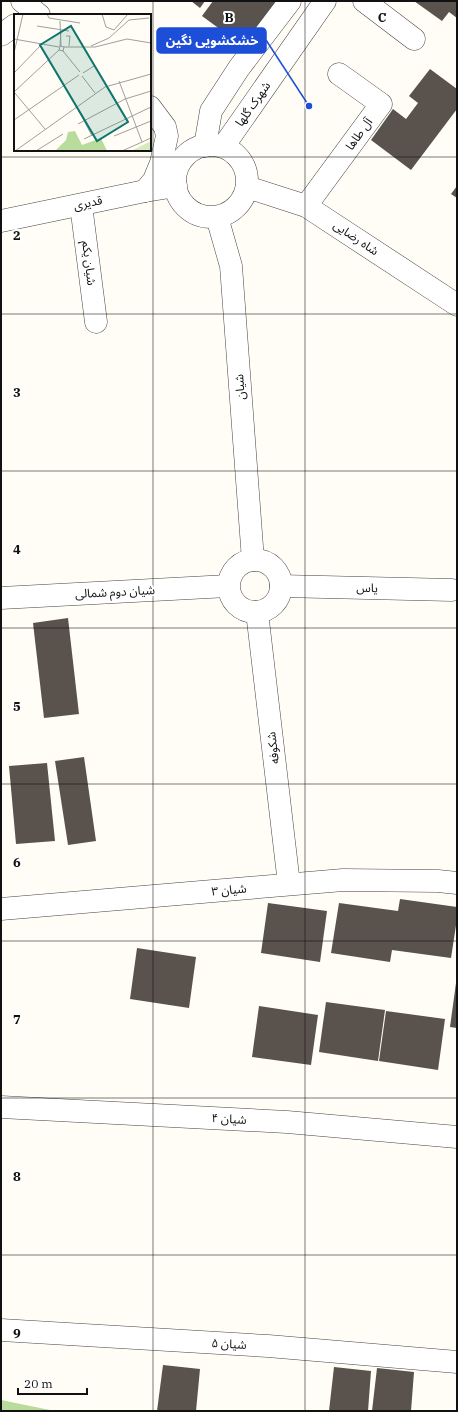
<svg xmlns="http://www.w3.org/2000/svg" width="458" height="1412" font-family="'IBM Plex Serif','Noto Sans Arabic',serif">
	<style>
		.forest { fill: #b9dc9c }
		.building { fill: #5a524d }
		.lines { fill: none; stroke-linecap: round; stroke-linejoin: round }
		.street-casing { stroke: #444; stroke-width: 23 }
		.street { stroke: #fff; stroke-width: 22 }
		.grid { fill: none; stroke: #111; stroke-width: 1; stroke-opacity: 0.55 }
		.labels { text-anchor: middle; stroke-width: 4; stroke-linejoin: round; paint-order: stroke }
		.street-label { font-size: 12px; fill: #111; stroke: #fff }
		.inset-road { fill: none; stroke: #a09f9a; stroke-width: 1 }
		.view { fill: #0f766e; fill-opacity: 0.15; stroke: #0f766e; stroke-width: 2 }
		.inset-edge { fill: none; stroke: #111; stroke-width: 2 }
		.grid-label { font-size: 13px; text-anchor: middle; font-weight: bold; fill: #111; stroke: #fff; stroke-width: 4; stroke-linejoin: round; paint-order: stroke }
		.leader { fill: none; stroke: #1d4ed8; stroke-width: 1.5 }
		.callout-dot { fill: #1d4ed8; stroke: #fff; stroke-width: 1.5 }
		.callout { fill: #1d4ed8; stroke: #1d4ed8; stroke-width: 1.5 }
		.callout-label { font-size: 13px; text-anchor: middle; font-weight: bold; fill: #fff }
	</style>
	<rect width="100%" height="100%" fill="#fffdf5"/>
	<path class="forest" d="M1 1400 55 1411H1Z"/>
	<g class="building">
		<path d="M191 1H205L200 8Z"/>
		<path d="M213 1H277L243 46 202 16Z"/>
		<path d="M414 1H457V18L449 12 442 21Z"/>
		<path d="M430 69 457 89V109L411 170 371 140 393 109 406 119 418 103 409 96Z"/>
		<path d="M457 186V198L451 194Z"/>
		<path d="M68 618 79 714 44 718 33 623Z"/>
		<path d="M84 757 96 841 68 845 55 761Z"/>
		<path d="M47 763 55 841 16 844 9 766Z"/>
		<path d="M400 899 457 907V919L451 958 392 950 390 962 331 953 339 903 398 911Z"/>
		<path d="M268 903 327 911 320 962 261 953Z"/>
		<path d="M137 948 196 957 189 1008 130 999Z"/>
		<path d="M456 983H457V1028L450 1027Z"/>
		<path d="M326 1002 385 1010 378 1061 319 1052Z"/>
		<path d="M259 1006 318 1015 311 1065 252 1057Z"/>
		<path d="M386 1011 445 1019 438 1070 379 1061Z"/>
		<path d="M163 1365 200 1369 196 1411H157Z"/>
		<path d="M334 1367 371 1371 368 1411H329Z"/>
		<path d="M377 1368 414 1372 411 1411H372Z"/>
	</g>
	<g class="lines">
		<g class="street-casing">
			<g id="street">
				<path d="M22 1 39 15"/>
				<path d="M364 1 414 39"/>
				<path d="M1 35 15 25"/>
				<circle cx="211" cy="181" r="36"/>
				<path d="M205 146 211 111 239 68 290 1"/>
				<path d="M223 147 325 1"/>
				<path d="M247 187 306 206 457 305"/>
				<path d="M145 191 154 180 161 163 167 136 165 127 150 107"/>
				<path d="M81 205 96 322"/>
				<path d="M306 206 381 104 339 74"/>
				<path d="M217 217 231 266 253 560"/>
				<path d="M1 221 145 191 176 186"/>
				<circle cx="255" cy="586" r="26"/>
				<path d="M281 586 452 590"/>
				<path d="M1 598 228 586"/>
				<path d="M257 612 289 884"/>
				<path d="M1 909 343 880 438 881 457 883"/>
				<path d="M1 1107 287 1122 457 1137"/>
				<path d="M1 1330 268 1346 457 1362"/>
			</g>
		</g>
		<use href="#street" class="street"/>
	</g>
	<path class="grid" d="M153 1V1411M305 1V1411M1 157H457M1 314H457M1 471H457M1 628H457M1 784H457M1 941H457M1 1098H457M1 1255H457"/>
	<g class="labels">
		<g class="street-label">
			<text transform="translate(253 104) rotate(-55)" y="4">شهرک گلها</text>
			<text transform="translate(359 134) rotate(-54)" y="4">آل طاها</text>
			<text transform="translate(88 203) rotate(-12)" y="4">قدیری</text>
			<text transform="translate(356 238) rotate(34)" y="4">شاه رضایی</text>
			<text transform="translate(89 263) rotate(83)" y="4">شیان یکم</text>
			<text transform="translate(240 387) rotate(-94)" y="4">شیان</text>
			<text transform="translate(367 588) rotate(1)" y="4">یاس</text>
			<text transform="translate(115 592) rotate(-3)" y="4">شیان دوم شمالی</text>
			<text transform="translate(273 748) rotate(-97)" y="4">شکوفه</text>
			<text transform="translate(229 890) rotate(-5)" y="4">شیان ۳</text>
			<text transform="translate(229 1119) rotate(3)" y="4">شیان ۴</text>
			<text transform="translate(229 1344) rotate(3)" y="4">شیان ۵</text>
		</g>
	</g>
	<g transform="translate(14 14)">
		<rect width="137" height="137" fill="#fffdf5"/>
		<path d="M137 127V137H117Z" fill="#d5ebbd"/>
		<path d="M61 117 68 131 87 124 93 137H41L52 126 54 118Z" fill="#b9dc9c"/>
		<path class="inset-road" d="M33 0 35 4 66 9M88 0 92 13 100 16 114 0M46 7 47 32M23 12 55 17M52 22H56L55 32M0 25 45 33M46 32 47 16M77 32 95 24 115 6 135 4M50 33H81L113 25 137 29M49 37 66 58M0 39 9 0M0 59 28 30M69 59 80 52M68 62 81 79M105 67 128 128M0 78 45 36 46 32 50 33 49 37 45 36M0 78 31 115M63 93 78 122M0 106 65 61M64 110 111 85 137 77M100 122 137 107M70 125 137 93M1 137 91 73 137 60M22 137 49 120M108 137 137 124"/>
		<path class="view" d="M57 12 114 108 83 127 26 31Z"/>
		<rect width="137" height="137" class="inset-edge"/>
	</g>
	<g class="grid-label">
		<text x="229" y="22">B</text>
		<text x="382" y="22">C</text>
		<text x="17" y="240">2</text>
		<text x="17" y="397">3</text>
		<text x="17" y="554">4</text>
		<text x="17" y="711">5</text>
		<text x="17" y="867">6</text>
		<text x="17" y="1024">7</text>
		<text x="17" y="1181">8</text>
		<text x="17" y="1338">9</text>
	</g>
	<path class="leader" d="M309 106L266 40"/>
	<circle class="callout-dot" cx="309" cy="106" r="4"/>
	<rect class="callout" x="157" y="28" width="109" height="25" rx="4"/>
	<g class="callout-label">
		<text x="212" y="45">خشکشویی نگین</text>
	</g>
	<rect width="458" height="1412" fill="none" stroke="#111111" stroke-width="4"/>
	<path d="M18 1388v6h69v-6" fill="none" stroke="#111111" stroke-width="2"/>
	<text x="24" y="1388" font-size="12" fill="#111111" stroke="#ffffff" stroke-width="3" paint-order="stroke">20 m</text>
</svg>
